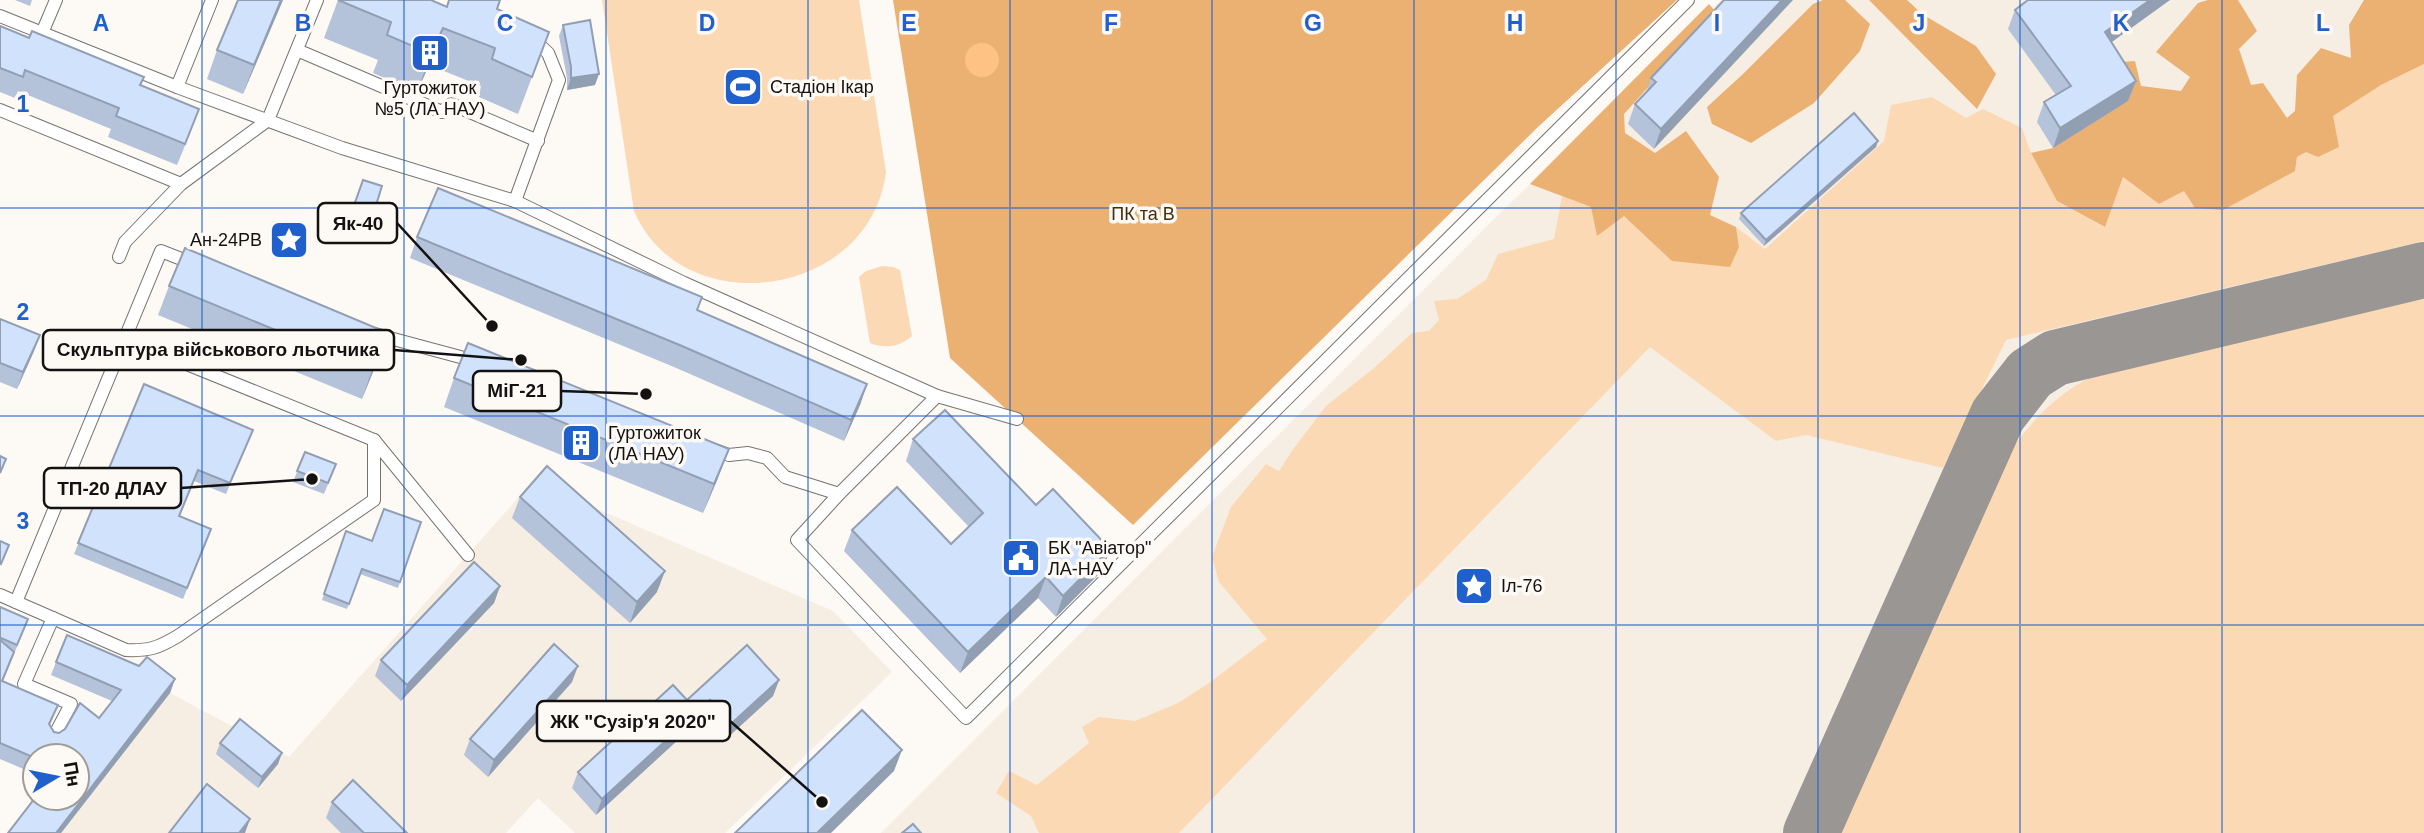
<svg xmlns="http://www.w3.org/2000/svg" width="2424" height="833" font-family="Helvetica,sans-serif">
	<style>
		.built { fill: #f6ede3 }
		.green { fill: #fcd9b5 }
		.forest { fill: #ebb173 }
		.water { fill: #fdc284 }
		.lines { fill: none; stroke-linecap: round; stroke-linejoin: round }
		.taxiway { stroke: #999694; stroke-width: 56 }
		.service-casing { stroke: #777470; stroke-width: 14 }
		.service { stroke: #fff; stroke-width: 12 }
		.wall { fill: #b4c2da }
		.shaded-wall { fill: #929eb1 }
		.building { fill: #d1e2fd; stroke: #929eb1; stroke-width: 2 }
		.grid { fill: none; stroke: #2060cd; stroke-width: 2; stroke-opacity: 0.55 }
		.labels { text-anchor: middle; stroke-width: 7; stroke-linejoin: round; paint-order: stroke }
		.poi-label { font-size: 18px; fill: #131211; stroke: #fdf9f5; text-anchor: start }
		.park-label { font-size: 18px; fill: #442d11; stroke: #fdf9f5 }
		.grid-label { font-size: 23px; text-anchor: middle; font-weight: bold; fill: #2060cd; stroke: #fdf9f5; stroke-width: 7; stroke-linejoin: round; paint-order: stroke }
		.leader { fill: none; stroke: #131211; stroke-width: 2.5 }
		.callout-dot { fill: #131211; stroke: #fdf9f5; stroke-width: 2.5 }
		.callout { fill: #fdf9f5; stroke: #131211; stroke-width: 2.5 }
		.callout-label { font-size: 19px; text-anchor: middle; font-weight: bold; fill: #131211 }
	</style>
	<rect width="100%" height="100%" fill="#fdf9f5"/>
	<g class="built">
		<path d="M1721 0H2424V833H881L1500 213Z"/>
		<path d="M533 481 833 611 892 672 725 833H575L538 798 506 833H13L77 798V756H44L75 717 93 732 142 670 170 693 289 757Z"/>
	</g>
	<g class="green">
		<path d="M602 0H859L886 172C870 299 682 324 634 211Z"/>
		<path d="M2424 64V241L2006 340 1943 468 1806 435 1776 441 1650 347 1179 833H1039L1031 816 996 793 1009 771 1037 785 1089 743 1082 727 1099 717 1135 721 1178 703 1209 683 1267 639 1219 582 1212 557 1231 507 1266 464 1279 471 1294 448 1326 406 1374 368 1412 333 1429 331 1439 320 1434 301 1457 299 1486 280 1498 254 1554 239 1562 196 1591 207 1624 215 1647 234 1739 247 1736 227 1765 249 1884 141 1891 105 1932 97 1966 118 1983 109 2022 128 2031 153 2057 201 2104 227 2123 177 2159 204 2184 191 2295 171 2297 157 2306 152 2333 116 2381 85Z"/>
		<path d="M882 266 893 267 900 270 912 336C900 347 885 349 870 343L859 277 866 271Z"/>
		<path d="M2424 299V833H1837L2008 453C2037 416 2052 398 2094 375Z"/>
	</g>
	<g class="forest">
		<path d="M893 0H1677L1539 126 1133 525 950 358Z"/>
		<path d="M1823 0H1845L1870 24 1860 51 1814 103 1751 143 1712 124 1707 107 1743 74 1813 4Z"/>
		<path d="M1869 0H1907L1922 14 1976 46 1996 74 1977 109Z"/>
		<path d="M2208 0H2238L2257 31 2239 49 2251 85 2263 83 2287 118 2295 111 2297 75 2321 48 2351 58 2349 25 2364 0H2424V64L2381 85 2333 116 2339 147 2318 157 2306 152 2297 157 2295 171 2223 210 2195 208 2184 191 2159 204 2123 177 2105 227 2057 201 2031 153 2053 148 2056 111 2050 98 2108 63 2135 61 2141 86 2181 91 2190 77 2156 52 2198 3Z"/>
		<path d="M1709 4 1716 12 1624 114 1625 133 1655 153 1686 131 1719 177 1710 215 1736 227 1739 247 1730 267 1672 261 1624 216 1597 236 1591 207 1530 184Z"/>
	</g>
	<circle class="water" cx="982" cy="60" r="17"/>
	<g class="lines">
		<path class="taxiway" d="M1811 833 1998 415 2030 374 2055 358 2424 270"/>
		<g class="service-casing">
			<g id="service">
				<path d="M0 16 177 87 342 148 515 201 684 283 937 396"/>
				<path d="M42 33 56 0"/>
				<path d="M297 50 442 112 451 104 538 141"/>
				<path d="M177 87 212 0"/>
				<path d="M0 110 181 184"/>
				<path d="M515 201 559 80 548 53 533 39"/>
				<path d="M119 257 125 242 181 184 268 120 317 0"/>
				<path d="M371 333 479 362"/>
				<path d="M1017 419 937 396 839 494 797 540 966 718 1688 0"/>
				<path d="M374 440 468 555"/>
				<path d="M712 449 729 455 748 453 767 458 785 477 839 494"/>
				<path d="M0 595 16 602 161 251 194 264"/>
				<path d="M16 602 126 650C149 651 158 648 178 636L374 500V440L125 339"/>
				<path d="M53 618 24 684 71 704 53 738"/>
			</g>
		</g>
		<use href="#service" class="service"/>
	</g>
	<g class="wall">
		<path d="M15 0H32L30 6Z"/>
		<path d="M283 0 243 94 207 79 217 50Z"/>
		<path d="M338 0 497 9 549 32 518 114 479 97 481 86 429 65 417 92 373 73 378 60 324 38Z"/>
		<path d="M1724 0 1654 149 1628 124 1635 104 1646 93 1651 78Z"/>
		<path d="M2015 10 2111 42 2136 81 2128 101 2053 148 2037 122 2044 102 2056 95 2008 29Z"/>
		<path d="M563 25 595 85 567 90V78L559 36Z"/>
		<path d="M0 26 140 85 191 131 177 165 108 137 111 129 18 91 15 98 0 92Z"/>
		<path d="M1878 141 1876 147 1764 246 1739 219 1741 213Z"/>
		<path d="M363 180 382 186 368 229 348 222Z"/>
		<path d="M417 237 697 311 867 384 860 405 844 441 674 367 410 258Z"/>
		<path d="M169 286 377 362 362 399 158 315Z"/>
		<path d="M0 319 34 351 17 389 0 382Z"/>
		<path d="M454 378 718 478 703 513 444 407Z"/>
		<path d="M144 384 248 441 226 494 194 481 180 516 207 541 183 599 74 554Z"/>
		<path d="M913 439 1036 505 1110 549 1103 570 1056 617 1038 598 960 673 844 551 852 530 951 544 969 527 906 461Z"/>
		<path d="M305 452 336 464 324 494 293 482Z"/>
		<path d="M520 497 657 592 630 623 512 518Z"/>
		<path d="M421 522 398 588 360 574 347 609 322 600 346 531 372 541Z"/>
		<path d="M500 586 494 603 401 701 375 676 381 660Z"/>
		<path d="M0 607 23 632 3 681 53 718 50 725 54 732 59 733 99 718 112 701 51 675 56 662 139 666 175 679 170 693 61 833H8L77 756H35V774L0 759Z"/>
		<path d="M779 680 773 696 726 739 704 716 596 815 572 788 578 772 687 700Z"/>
		<path d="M572 682 488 777 464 755 470 739Z"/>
		<path d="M220 743 278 764 258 788 216 754Z"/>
		<path d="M332 802 407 833H341L326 818Z"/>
	</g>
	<g class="shaded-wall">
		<path d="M281 0H283L243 94 254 65Z"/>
		<path d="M1782 0H1793L1654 149 1661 129Z"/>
		<path d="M2150 0H2170L2098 52 2105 32Z"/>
		<path d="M443 28 429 65 417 92 431 54Z"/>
		<path d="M599 74 595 85 567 90 571 78Z"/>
		<path d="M2136 81 2128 101 2053 148 2060 128Z"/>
		<path d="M1878 141 1876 147 1764 246 1766 240Z"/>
		<path d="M388 333 377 362 362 399 372 370Z"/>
		<path d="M40 335 34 351 17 389 23 372Z"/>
		<path d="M867 384 860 405 844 441 851 420Z"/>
		<path d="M729 449 718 478 703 513 714 484Z"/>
		<path d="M1110 549 1103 570 1056 617 1063 596Z"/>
		<path d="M665 571 657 592 630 623 637 602Z"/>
		<path d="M1046 577 1038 598 960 673 968 652Z"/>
		<path d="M500 586 494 603 401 701 407 685Z"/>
		<path d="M578 666 572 682 488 777 494 760Z"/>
		<path d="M175 679 170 693 61 833H56Z"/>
		<path d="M779 680 773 696 726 739 732 723Z"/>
		<path d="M710 700 704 716 596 815 602 799Z"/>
		<path d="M902 750 894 771 831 833H817Z"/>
		<path d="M282 753 278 764 258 788 262 777Z"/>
		<path d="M250 819 245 833H239Z"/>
	</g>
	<g class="building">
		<path d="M238 0H281L254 65 217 50Z"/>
		<path d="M338 0H431L447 7 449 0H500L497 9 549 32 532 77 492 59 495 48 443 28 431 54 387 35 391 22Z"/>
		<path d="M1724 0H1782L1661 129 1635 104 1656 82 1651 78Z"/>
		<path d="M2028 0H2150L2105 32 2136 81 2060 128 2044 102 2071 86 2015 10Z"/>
		<path d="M590 20 599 74 571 78V67L563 25Z"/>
		<path d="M0 26 29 38 32 31 144 77 140 85 199 109 185 144 116 116 119 108 25 70 23 77 0 68Z"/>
		<path d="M1854 113 1878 141 1766 240 1741 213Z"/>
		<path d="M363 180 382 186 372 218 352 211Z"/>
		<path d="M438 188 702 297 697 310 867 384 851 420 682 346 417 237Z"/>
		<path d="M185 248 388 333 372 370 169 286Z"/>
		<path d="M0 319 40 335 23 372 0 363Z"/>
		<path d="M468 343 729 449 714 484 454 378Z"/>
		<path d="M144 384 253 430 230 483 198 470 179 516 211 529 187 588 78 543Z"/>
		<path d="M945 410 1036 505 1053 489 1110 549 1063 596 1046 577 968 652 852 530 897 487 951 544 983 513 913 439Z"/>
		<path d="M305 452 336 464 328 483 297 471Z"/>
		<path d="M0 456 6 459 0 473Z"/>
		<path d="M547 466 665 571 637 602 520 497Z"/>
		<path d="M384 509 421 522 400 582 362 569 349 604 324 594 346 531 372 541Z"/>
		<path d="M0 541 9 545 1 564 0 563Z"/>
		<path d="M474 562 500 586 407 685 381 660Z"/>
		<path d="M0 607 28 619 17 645 1 638 0 640 14 652 2 681 58 705 49 724 54 732 59 733 65 729 80 703 99 718 121 690 56 662 67 635 139 666 147 657 175 679 56 833H8L35 798H77V756H35V758L0 743Z"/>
		<path d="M554 644 578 666 494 760 470 739Z"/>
		<path d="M747 645 779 680 732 723 710 700 602 799 578 772 673 685 687 700Z"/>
		<path d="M862 710 902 750 817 833H735Z"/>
		<path d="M240 719 282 753 262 777 220 743Z"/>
		<path d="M353 780 407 833H364L332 802Z"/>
		<path d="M207 784 250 819 239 833H169Z"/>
		<path d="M913 824 921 833H902Z"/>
	</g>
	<path class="grid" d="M202 0V833M404 0V833M606 0V833M808 0V833M1010 0V833M1212 0V833M1414 0V833M1616 0V833M1818 0V833M2020 0V833M2222 0V833M0 208H2424M0 416H2424M0 625H2424"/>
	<defs>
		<g id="building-square" transform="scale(2.0125)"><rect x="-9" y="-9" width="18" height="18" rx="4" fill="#2060cd" stroke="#fdf9f5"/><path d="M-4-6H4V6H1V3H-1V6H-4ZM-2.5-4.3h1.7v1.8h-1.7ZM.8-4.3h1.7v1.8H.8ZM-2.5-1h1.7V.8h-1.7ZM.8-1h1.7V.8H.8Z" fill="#fff"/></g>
		<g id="stadium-square" transform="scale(2.0125)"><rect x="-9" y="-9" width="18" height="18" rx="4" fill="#2060cd" stroke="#fdf9f5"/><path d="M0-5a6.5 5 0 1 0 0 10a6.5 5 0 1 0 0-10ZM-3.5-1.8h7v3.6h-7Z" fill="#fff"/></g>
		<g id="sight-square" transform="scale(2.0125)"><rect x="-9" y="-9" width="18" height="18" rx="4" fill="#2060cd" stroke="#fdf9f5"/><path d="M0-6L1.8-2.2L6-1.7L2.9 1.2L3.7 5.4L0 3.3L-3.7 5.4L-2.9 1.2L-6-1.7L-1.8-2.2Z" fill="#fff"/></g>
		<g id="civic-square" transform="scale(2.0125)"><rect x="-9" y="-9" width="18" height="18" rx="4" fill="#2060cd" stroke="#fdf9f5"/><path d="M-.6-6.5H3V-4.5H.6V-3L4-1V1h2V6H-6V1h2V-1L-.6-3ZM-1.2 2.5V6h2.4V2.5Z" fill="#fff"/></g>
	</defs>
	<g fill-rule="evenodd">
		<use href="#building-square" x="430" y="53"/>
		<use href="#stadium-square" x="743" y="87"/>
		<use href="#sight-square" x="289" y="240"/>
		<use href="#building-square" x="581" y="443"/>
		<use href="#civic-square" x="1021" y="558"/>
		<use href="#sight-square" x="1474" y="586"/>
	</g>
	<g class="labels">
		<g class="poi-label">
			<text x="770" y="93">Стадіон Ікар</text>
			<text x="430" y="94" text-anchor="middle">Гуртожиток<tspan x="430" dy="21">№5 (ЛА НАУ)</tspan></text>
			<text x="262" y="246" text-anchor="end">Ан-24РВ</text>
			<text x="608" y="439">Гуртожиток<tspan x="608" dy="21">(ЛА НАУ)</tspan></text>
			<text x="1048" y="554">БК "Авіатор"<tspan x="1048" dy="21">ЛА-НАУ</tspan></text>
			<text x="1501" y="592">Іл-76</text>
		</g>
		<g class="park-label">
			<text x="1143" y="220">ПК та В</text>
		</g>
	</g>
	<g class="grid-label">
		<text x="101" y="31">A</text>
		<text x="303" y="31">B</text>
		<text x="505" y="31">C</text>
		<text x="707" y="31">D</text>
		<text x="909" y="31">E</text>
		<text x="1111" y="31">F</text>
		<text x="1313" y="31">G</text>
		<text x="1515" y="31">H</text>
		<text x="1717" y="31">I</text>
		<text x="1919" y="31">J</text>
		<text x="2121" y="31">K</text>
		<text x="2323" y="31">L</text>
		<text x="23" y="112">1</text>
		<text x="23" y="320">2</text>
		<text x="23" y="529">3</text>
	</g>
	<path class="leader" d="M492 326L397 223M521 360L394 350M646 394L561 391M312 479L181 488M822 802L730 721"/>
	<g class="callout-dot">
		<circle cx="492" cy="326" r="7"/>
		<circle cx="521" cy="360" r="7"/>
		<circle cx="646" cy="394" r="7"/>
		<circle cx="312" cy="479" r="7"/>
		<circle cx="822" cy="802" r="7"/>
	</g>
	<g class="callout">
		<rect x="318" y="203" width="79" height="40" rx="7"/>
		<rect x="43" y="330" width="351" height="40" rx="7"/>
		<rect x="473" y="371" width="88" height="40" rx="7"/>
		<rect x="44" y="468" width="137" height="40" rx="7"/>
		<rect x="537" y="701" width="193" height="40" rx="7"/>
	</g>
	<g class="callout-label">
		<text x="358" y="230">Як-40</text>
		<text x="218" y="356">Скульптура військового льотчика</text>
		<text x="517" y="397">МіГ-21</text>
		<text x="112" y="495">ТП-20 ДЛАУ</text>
		<text x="633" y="728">ЖК "Сузір'я 2020"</text>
	</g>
	<g transform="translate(56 777) rotate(80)"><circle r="33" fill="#fdf9f5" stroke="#9f9d9a" stroke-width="2"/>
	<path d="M0-5L12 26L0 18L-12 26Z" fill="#2060cd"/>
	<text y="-10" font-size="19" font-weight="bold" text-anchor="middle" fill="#131211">Пн</text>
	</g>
</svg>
